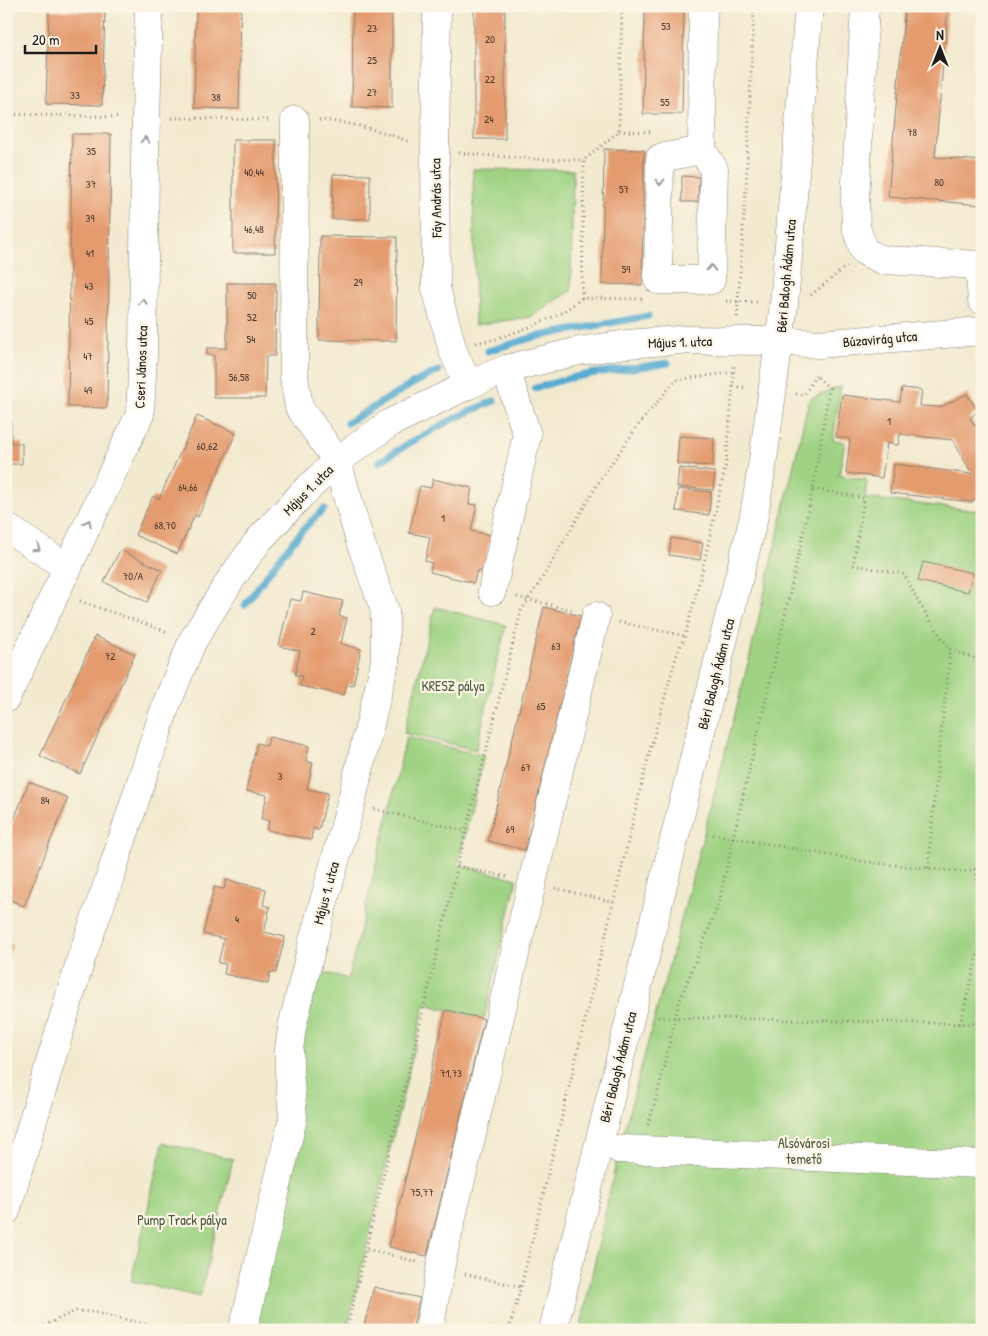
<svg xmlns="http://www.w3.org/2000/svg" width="988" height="1336" font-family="'Patrick Hand',sans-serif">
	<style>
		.green { fill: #9fd383; stroke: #5e7850 }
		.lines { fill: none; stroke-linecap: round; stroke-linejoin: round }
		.stream { stroke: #55abd1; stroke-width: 7 }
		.building { fill: #e49b6e }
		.minor-casing { stroke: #878376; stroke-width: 29 }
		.path { stroke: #878376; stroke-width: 3; stroke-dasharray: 1 4; stroke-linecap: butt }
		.minor { stroke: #fff; stroke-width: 28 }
		.oneway { stroke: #999 }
		.labels { text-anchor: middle; stroke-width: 4.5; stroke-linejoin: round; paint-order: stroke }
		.number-label { font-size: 11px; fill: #4e3c30 }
		.street-label { font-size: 14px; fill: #1c1c1c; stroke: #fcf5e5 }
		.park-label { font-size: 14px; fill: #4a5c40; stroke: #fcf5e5 }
	</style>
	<rect width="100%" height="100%" fill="#fcf5e5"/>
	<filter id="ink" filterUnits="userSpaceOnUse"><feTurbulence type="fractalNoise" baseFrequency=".02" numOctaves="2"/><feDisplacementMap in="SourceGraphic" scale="10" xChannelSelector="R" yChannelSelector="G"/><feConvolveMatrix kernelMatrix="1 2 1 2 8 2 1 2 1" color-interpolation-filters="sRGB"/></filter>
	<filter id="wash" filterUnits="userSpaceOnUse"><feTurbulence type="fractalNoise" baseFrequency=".0096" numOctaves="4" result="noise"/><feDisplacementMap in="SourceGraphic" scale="20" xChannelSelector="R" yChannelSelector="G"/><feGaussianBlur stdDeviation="1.12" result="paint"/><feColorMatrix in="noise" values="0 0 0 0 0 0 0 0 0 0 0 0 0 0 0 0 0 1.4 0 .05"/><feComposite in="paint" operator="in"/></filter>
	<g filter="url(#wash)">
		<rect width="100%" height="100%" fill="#f2eacf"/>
		<g class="green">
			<path d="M473 169 573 170 571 291 531 317 475 325Z"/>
			<path d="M841 386 833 440 845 442 839 475 867 480 865 498 982 511V1330H580L619 1149 682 917 750 656 809 399Z"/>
			<path d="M435 607 506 625 476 750 404 733Z"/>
			<path d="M406 737 484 756 458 865 517 879 484 1019 425 1004 347 1328 346 1330H243L306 967 348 979 389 812Z"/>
			<path d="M163 1143 233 1159 200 1297 131 1281Z"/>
		</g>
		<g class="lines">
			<g class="stream">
				<path d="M488 351 534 337 648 316"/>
				<path d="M535 388 570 378 596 373 668 363"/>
				<path d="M347 423 414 383 438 371"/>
				<path d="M379 462 408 444 453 419 494 401"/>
				<path d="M245 605C269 572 293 537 324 509"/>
			</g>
		</g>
		<g id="blocks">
			<g class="building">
				<path d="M196 6H241L239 109 194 108Z"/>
				<path d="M353 6H392V108L352 107Z"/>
				<rect x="474" y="6" width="31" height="133"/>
				<path d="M645 6H684L682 114H643Z"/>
				<path d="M905 6H948L935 157 982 161V205L888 197Z"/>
				<path d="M49 10 105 12 102 105 46 104Z"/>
				<path d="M72 134H111L107 408 68 407Z"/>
				<path d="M233 140H276L275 253H233Z"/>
				<path d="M604 149 644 150 642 285 602 284Z"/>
				<path d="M333 174 370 175V219H332Z"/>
				<path d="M682 176 699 177 698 202H682Z"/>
				<path d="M320 236 397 237 396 341 319 340Z"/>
				<path d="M227 283H276L275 356H266L265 398H214V355H207V348H227Z"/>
				<path d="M902 388 922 390 920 406 940 407 967 394 978 411 970 418 982 436V494L972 502 890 493 894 464 972 474 953 440 900 434 898 445 887 443 882 478 846 473 850 439 836 437 842 395 900 402Z"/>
				<path d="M6 399H11V443H22V464H6Z"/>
				<path d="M197 416 236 433 198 517 195 515 177 554 135 535 153 496 159 499Z"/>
				<path d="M679 436 714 438 713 466 677 464Z"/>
				<path d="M679 468 715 472 713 490 677 487Z"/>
				<path d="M433 479 472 488 469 504 477 505 471 531 491 535 483 572 477 570 474 583 430 572 432 563 425 561 430 537 409 533 420 486 431 488Z"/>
				<path d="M678 489 711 492 709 515 676 511Z"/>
				<path d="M671 538 703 543 700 560 669 555Z"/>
				<path d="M120 550 162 570 147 602 104 582Z"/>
				<path d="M923 562 973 573 968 592 918 581Z"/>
				<path d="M303 592 343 601 339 616 347 618 341 644 361 649 353 685 347 684 344 695 300 686 302 676 295 675 300 651 279 646 290 599 301 601Z"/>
				<path d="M544 607 581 616 525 850 488 841Z"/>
				<path d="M95 636 135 654 80 774 40 756Z"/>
				<path d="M269 737 309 746 306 761 313 763 307 789 328 793 319 830 313 828 311 840 267 830 269 821 261 819 267 795 246 791 257 743 267 746Z"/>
				<path d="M29 782 68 798 24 906 6 898V839Z"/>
				<path d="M226 880 266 889 263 905 270 907 264 932 285 937 276 973 270 972 268 984 224 974 226 964 218 963 224 939 203 934 214 887 224 889Z"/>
				<path d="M6 942 13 945 6 961Z"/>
				<path d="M446 1010 484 1019 427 1256 389 1247Z"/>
				<path d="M374 1287 420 1298 412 1330H363Z"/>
			</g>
		</g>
	</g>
	<g filter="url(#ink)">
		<use href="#blocks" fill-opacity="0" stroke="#878376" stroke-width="1"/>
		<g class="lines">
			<g class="minor-casing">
				<g id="minor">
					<path d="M437 6 435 151 436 288 453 351 468 385"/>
					<path d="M865 6 855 202 856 227 864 251 882 260 982 265"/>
					<path d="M702 150 660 158 658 280H711L714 169 702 150 703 6"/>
					<path d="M979 265 982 300"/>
					<path d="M6 527 68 568"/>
					<path d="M492 591 527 435 506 369"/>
					<path d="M6 698 140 414 143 355 145 159 149 6"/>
					<path d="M619 1149 982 1164"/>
					<path d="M6 1211 81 959 110 877 166 705 193 640 231 579 259 540 301 495 337 461 390 423 468 385 506 369 579 351 627 344 679 340 779 341 818 344 982 331"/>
					<path d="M243 1330 293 1118 289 1071V1050L292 1027 313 941 351 803 385 662V611L359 538 337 461 299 407 294 377 295 120"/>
					<path d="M429 1330 442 1259 596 616"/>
					<path d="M553 1330 754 516 763 460 784 304 809 6"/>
				</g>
			</g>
			<g class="path">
				<path d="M6 114 121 117"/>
				<path d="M172 118 271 120"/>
				<path d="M319 120C351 122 381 131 410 142"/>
				<path d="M619 131 654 132"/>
				<path d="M459 153 532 159 584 160"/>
				<path d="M811 295 847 266"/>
				<path d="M582 298 584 160 619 131 622 6"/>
				<path d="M726 301 760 302"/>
				<path d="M737 317 746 186 754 6"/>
				<path d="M476 343 496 339 533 326 563 312 582 298 642 299"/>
				<path d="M733 386 748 388"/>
				<path d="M796 394 804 395 816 375"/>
				<path d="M813 489 864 498 853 565 904 574 919 603 949 649 982 661"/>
				<path d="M517 597 572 610"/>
				<path d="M80 601 168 632"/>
				<path d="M619 622 685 636"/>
				<path d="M374 809 466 831"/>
				<path d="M713 834 867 862 963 872 982 867"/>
				<path d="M457 866 508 877"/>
				<path d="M928 868 938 758 949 666V649"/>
				<path d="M975 869 982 899"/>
				<path d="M555 888 613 902"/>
				<path d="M658 1017 982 1024"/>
				<path d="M960 1024 982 937"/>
				<path d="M648 1125 658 1092 679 1002 719 903 733 838 770 682 813 489 829 388 815 375"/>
				<path d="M367 1249 417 1262"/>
				<path d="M465 1274 521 1287"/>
				<path d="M581 1324 705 1330"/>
				<path d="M35 1330 75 1311 93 1312 170 1330"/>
				<path d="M346 1330 347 1328 466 831 521 611 541 580 600 480 639 424 676 380 734 372"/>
				<path d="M509 1330 521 1287 650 750 677 654 685 636 702 571 726 464 733 386 734 365"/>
			</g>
			<use href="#minor" class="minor"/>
		</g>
		<defs><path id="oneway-chevron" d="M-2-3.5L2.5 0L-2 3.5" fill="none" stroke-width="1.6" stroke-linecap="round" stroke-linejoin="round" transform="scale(1.25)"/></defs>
		<g class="oneway">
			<use href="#oneway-chevron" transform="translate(145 140) rotate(-88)"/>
			<use href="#oneway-chevron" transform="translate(660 182) rotate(91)"/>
			<use href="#oneway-chevron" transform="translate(711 268) rotate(-88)"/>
			<use href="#oneway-chevron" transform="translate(143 302) rotate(-89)"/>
			<use href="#oneway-chevron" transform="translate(88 523) rotate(-65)"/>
			<use href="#oneway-chevron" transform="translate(37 548) rotate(33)"/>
		</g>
	</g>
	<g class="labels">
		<g class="number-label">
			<text x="666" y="30">53</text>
			<text x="372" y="32">23</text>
			<text x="490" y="43">20</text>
			<text x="372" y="64">25</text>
			<text x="490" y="83">22</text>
			<text x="372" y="96">27</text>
			<text x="75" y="99">33</text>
			<text x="216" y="101">38</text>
			<text x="665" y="106">55</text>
			<text x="489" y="123">24</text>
			<text x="912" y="136">78</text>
			<text x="91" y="155">35</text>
			<text x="254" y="176">40,44</text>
			<text x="939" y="186">80</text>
			<text x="91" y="188">37</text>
			<text x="624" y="193">57</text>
			<text x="90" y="222">39</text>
			<text x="254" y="233">46,48</text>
			<text x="90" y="257">41</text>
			<text x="626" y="273">59</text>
			<text x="358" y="286">29</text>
			<text x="89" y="290">43</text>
			<text x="252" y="299">50</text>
			<text x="252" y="321">52</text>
			<text x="89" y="325">45</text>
			<text x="251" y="343">54</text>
			<text x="88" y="360">47</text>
			<text x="239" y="381">56,58</text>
			<text x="88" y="394">49</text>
			<text x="889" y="425">1</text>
			<text x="207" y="450">60,62</text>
			<text x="188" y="491">64,66</text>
			<text x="443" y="522">1</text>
			<text x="165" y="529">68,70</text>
			<text x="133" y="580">70/A</text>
			<text x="313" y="635">2</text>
			<text x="556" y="650">63</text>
			<text x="110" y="660">72</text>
			<text x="541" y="710">65</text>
			<text x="526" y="771">67</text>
			<text x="280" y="780">3</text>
			<text x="45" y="804">84</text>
			<text x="510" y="833">69</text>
			<text x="237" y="923">4</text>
			<text x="451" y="1077">71,73</text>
			<text x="422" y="1196">75,77</text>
		</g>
		<g class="street-label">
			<text transform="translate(436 198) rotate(-91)" y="5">Fáy András utca</text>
			<text transform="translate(786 276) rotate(-85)" y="5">Béri Balogh Ádám utca</text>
			<text transform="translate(880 339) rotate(-5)" y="5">Búzavirág utca</text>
			<text transform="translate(680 342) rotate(-2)" y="5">Május 1. utca</text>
			<text transform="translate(141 367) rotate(-88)" y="5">Cseri János utca</text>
			<text transform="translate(308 490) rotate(-45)" y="5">Május 1. utca</text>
			<text transform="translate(716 674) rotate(-76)" y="5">Béri Balogh Ádám utca</text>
			<text transform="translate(326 893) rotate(-75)" y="5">Május 1. utca</text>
			<text transform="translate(618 1067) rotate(-76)" y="5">Béri Balogh Ádám utca</text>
		</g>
		<g class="park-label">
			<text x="453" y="691">KRESZ pálya</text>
			<text x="804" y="1148">Alsóvárosi<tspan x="804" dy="16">temető</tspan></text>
			<text x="182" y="1225">Pump Track pálya</text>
		</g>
	</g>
	<rect width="988" height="1336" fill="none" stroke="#fcf5e5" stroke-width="25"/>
	<g transform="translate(940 48)" stroke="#fcf5e5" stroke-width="4" paint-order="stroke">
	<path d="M0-4L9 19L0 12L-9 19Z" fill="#1c1c1c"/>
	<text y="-8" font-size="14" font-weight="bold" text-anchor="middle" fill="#1c1c1c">N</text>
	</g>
	<path d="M25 45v8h71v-8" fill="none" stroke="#1c1c1c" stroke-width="2.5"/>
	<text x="32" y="45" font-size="15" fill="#1c1c1c" stroke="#fcf5e5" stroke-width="4" paint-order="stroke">20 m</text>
</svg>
